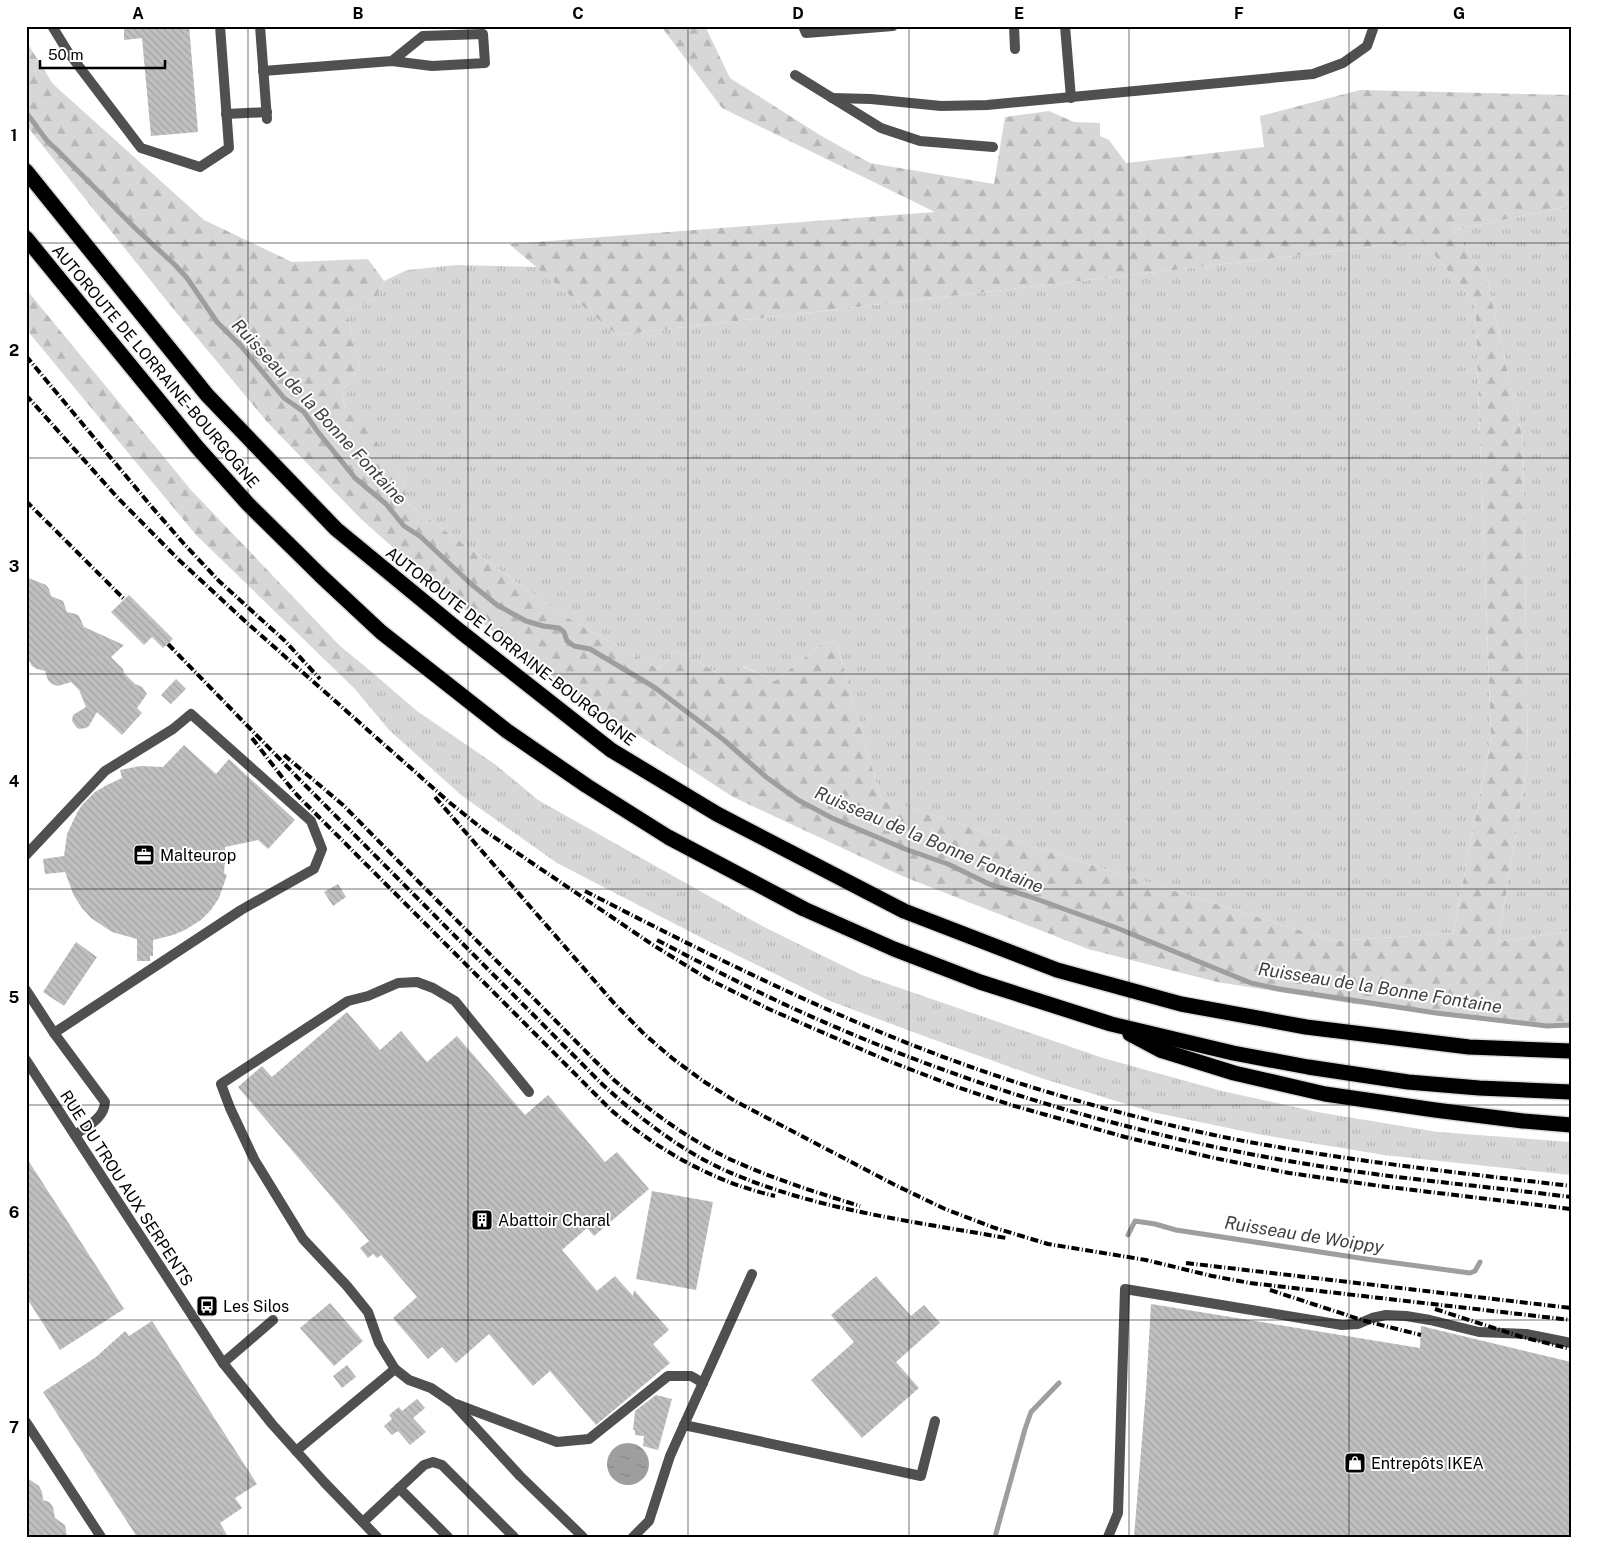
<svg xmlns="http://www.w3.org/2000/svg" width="1597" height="1563" font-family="'Public Sans',sans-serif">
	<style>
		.grass { fill: url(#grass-tufts) }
		.forest { fill: url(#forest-firs) }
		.water { fill: url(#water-ripples) }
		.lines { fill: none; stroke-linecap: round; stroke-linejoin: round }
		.stream { stroke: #9e9e9e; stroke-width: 5 }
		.building { fill: url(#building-back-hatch) }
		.motorway-casing { stroke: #dbdbdb; stroke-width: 18 }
		.service { stroke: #505050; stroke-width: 10 }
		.minor { stroke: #505050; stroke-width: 10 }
		.tertiary { stroke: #505050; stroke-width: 10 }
		.motorway { stroke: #000; stroke-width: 15 }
		.rail { stroke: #000; stroke-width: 4; stroke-dasharray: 8 2.5 1 2.5; stroke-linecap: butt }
		.grid { fill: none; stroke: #000; stroke-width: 1; stroke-opacity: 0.55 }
		.labels { text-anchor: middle; stroke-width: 4; stroke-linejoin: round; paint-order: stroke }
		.street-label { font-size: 16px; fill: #000; stroke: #fff }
		.poi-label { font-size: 16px; fill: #000; stroke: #fff; text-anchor: start }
		.water-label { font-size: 18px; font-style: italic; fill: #3f3f3f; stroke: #fff }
		.neatline { fill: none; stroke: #000; stroke-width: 2 }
		.grid-label { font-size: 16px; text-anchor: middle; font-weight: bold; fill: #000 }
	</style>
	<defs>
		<pattern id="grass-tufts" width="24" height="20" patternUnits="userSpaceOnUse" patternTransform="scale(1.25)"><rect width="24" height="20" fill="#d7d7d7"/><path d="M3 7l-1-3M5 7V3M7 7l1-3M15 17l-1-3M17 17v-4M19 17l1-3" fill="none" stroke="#b7b7b7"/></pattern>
		<pattern id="forest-firs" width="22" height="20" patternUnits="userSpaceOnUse" patternTransform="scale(1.25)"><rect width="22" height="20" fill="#d7d7d7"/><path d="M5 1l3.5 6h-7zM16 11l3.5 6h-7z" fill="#b7b7b7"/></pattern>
		<pattern id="water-ripples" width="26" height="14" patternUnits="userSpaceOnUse" patternTransform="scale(1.25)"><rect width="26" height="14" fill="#9e9e9e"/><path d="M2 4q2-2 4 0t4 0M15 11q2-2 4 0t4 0" fill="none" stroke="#868686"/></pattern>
		<pattern id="building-back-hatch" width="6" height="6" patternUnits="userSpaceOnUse" patternTransform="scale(1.25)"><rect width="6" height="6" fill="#c0c0c0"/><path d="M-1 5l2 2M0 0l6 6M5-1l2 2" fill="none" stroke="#a3a3a3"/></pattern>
	</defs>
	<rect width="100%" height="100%" fill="#fff"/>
	<g class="grass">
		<path d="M1571 206V931L1498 942 1528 759 1523 441 1487 279 1453 230Z"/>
		<path d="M1422 241 1475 302 1491 738 1453 933 1334 941 881 799 836 641 823 643 775 681 743 666 729 679 676 650 659 669 559 613 408 504 403 481 368 429 345 410 342 391 360 367 347 312 377 296 384 281 407 270 456 265 537 267 617 335Z"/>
		<path d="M367 668 417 711 496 765 538 800 766 928 862 975 1103 1058 1222 1091 1317 1112 1438 1132 1571 1142V1175L1384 1155 1257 1134 1152 1112 1041 1078 929 1038 830 1001 706 940 557 863 461 795 389 730 355 689Z"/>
	</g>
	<g class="forest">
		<path d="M661 26H705L730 78 823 137 870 163 994 184 1005 117 1049 111 1074 122 1100 123V136L1109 140 1126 163 1264 147 1260 116 1360 90 1571 95V206L1453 230 1487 279 1523 441 1528 759 1498 942 1571 931V1027L1517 1025 1355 1004 1217 982 1088 949 902 876 733 797 595 707 538 666 452 600 361 519 268 423 179 316 26 125V41L53 84 204 220 292 262 368 259 384 281 377 296 347 312 360 367 342 391 345 410 368 428 403 481 408 504 559 613 659 669 676 650 729 679 742 666 775 681 823 643 836 641 881 799 1334 941 1453 933 1491 738 1475 302 1422 241 617 335 509 244 935 212 722 108Z"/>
		<path d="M26 289 191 490 340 646 367 668 355 689 196 535 26 329Z"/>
	</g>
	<circle class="water" cx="628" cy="1464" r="21"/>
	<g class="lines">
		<g class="stream">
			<path d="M26 113C37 124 42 139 55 148L135 228 175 265 187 278 217 322 241 346 284 398 304 412 318 432 355 478 386 504 404 526 421 537 471 584 497 605 526 621 543 626 559 628 564 632 567 641 574 646 590 649 654 687 724 740 766 777 798 800 832 818 905 849 948 864 989 884 1028 896 1117 928 1251 983 1279 989 1436 1013 1547 1026 1571 1025"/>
			<path d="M1128 1235 1135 1221 1155 1224 1176 1230 1366 1259 1470 1273 1475 1271 1480 1262"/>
			<path d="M995 1537 1025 1429 1031 1412 1059 1383"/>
		</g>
	</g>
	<g class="building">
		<path d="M124 26H189L198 132 151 136 142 38 124 40Z"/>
		<path d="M26 577 46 585 49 589 51 596 63 601 67 612 76 614 79 616 84 627 124 645 111 657 123 669 124 673 135 684 142 687 147 694 137 708 142 713 122 735 97 712 89 726 86 728 79 729 76 727 72 721 73 715 86 707 79 690 71 682 58 686 52 684 48 680 45 671 37 669 32 666 26 655Z"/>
		<path d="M129 595 173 639 163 648 152 637 144 645 111 612Z"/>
		<path d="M176 679 186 689 171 704 161 695Z"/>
		<path d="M184 745 216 774 229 759 295 820 268 849 258 840 225 847V860L224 873 227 875 219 898 211 910 201 920 185 930 173 935 153 940V956H150V961H137V939L112 932 91 918 82 908 74 896 65 872 45 874 43 859 64 856 67 834 77 813 82 805 95 792 107 785 122 778 120 770 140 766 163 767Z"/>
		<path d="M338 884 346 897 333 906 324 892Z"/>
		<path d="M76 942 97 957 64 1006 43 992Z"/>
		<path d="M347 1012 380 1050 401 1031 427 1062 457 1036 525 1115 548 1095 605 1162 617 1152 649 1189 594 1236 587 1228 562 1250 597 1291 615 1276 633 1296 634 1290 669 1330 653 1344 670 1363 596 1425 550 1371 533 1386 489 1334 456 1363 442 1347 428 1359 393 1318 417 1297 381 1255 377 1258 373 1254 368 1258 360 1248 369 1241 238 1087 262 1066 272 1077Z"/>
		<path d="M26 1157 124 1309 60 1350 26 1297Z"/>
		<path d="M652 1191 713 1202 696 1290 636 1279Z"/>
		<path d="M876 1276 911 1316 924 1305 940 1323 896 1362 919 1388 862 1438 811 1380 854 1342 831 1315Z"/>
		<path d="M330 1303 363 1341 334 1366 300 1328Z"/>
		<path d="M1151 1304 1420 1348 1421 1326 1571 1362V1537H1134L1146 1390Z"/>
		<path d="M152 1321 257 1484 235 1498 242 1508 220 1523 228 1537H137L43 1392 96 1357 125 1331 129 1336Z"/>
		<path d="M347 1365 356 1377 342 1388 333 1376Z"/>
		<path d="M656 1395 672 1399 658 1450 643 1446 644 1436 635 1435V1430H633L635 1411Z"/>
		<path d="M417 1399 425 1408 413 1418 426 1432 410 1445 398 1431 392 1435 384 1426 392 1419 389 1415 399 1407 402 1411Z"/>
		<path d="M26 1477 39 1486 42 1492 43 1500 49 1502 53 1507 55 1518 65 1525 67 1537H26Z"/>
	</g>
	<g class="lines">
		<g class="motorway-casing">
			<g id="motorway">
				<path d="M26 171 207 395 336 529 461 632 611 750 717 814 904 911 1057 970 1181 1004 1306 1027 1469 1047 1571 1051"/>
				<path d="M26 238 197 447 248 504 321 576 381 632 507 731 587 786 668 837 804 909 894 949 980 982 1111 1024 1233 1053 1308 1067 1408 1082 1479 1088 1571 1092"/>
				<path d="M1130 1034 1160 1050 1234 1073 1325 1094 1435 1110 1523 1121 1571 1125"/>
			</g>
		</g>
		<g class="service">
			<path d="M52 26 68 52 141 148 200 167 229 148 220 26"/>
			<path d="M803 26 806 33 893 26"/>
			<path d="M1065 26 1071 98"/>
			<path d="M263 71 392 61 432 66 485 63 483 34 423 36 392 61"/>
			<path d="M795 75 881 128 920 141 993 147"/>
			<path d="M832 98 871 99 941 106 987 105 1313 74 1343 63 1367 46 1374 26"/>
			<path d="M226 114 267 112"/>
			<path d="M26 855 105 771 173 729 191 714 311 821 322 849 314 869 241 910 54 1033"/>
			<path d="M26 990 54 1033 105 1102C104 1119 87 1126 75 1135"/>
			<path d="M529 1092 455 1001 433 988 417 982 398 983 368 996 348 1001 221 1084 230 1108 254 1159 303 1239 347 1286 368 1312 379 1343 395 1369 409 1380 431 1388 453 1403 520 1476 583 1537"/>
			<path d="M223 1363 273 1320"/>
			<path d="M456 1404 557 1442 589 1439 668 1376H691L703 1383"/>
			<path d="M684 1425 921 1476 935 1421"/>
			<path d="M296 1451 395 1369"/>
			<path d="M399 1488 448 1537"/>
			<path d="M363 1522 424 1465 433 1462 442 1465 514 1537"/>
			<path d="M633 1537 649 1521 670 1456 752 1274"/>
			<path d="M1108 1537 1118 1513 1125 1289 1342 1325 1358 1324 1372 1318 1386 1315 1406 1316 1430 1320 1479 1332 1526 1334 1571 1343"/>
		</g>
		<g class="minor">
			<path d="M260 26 267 119"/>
			<path d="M1014 26 1015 49"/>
			<path d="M26 1422 101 1537"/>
		</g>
		<path class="tertiary" d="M26 1060 223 1363 272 1424 324 1482 377 1537"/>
		<use href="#motorway" class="motorway"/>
		<g class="rail">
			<path d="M26 356 151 506 185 545 219 581 285 641 320 679"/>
			<path d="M26 395 117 497 179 560 246 622 449 802 485 831 653 945 708 979 771 1010 886 1060 954 1086 1011 1105 1125 1137 1214 1158 1289 1173 1380 1186 1571 1209"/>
			<path d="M26 501 124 599"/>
			<path d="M168 644 305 785 603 1085C644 1122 689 1157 741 1177 825 1211 917 1222 1006 1238"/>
			<path d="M252 738 282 777 297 795 611 1110C659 1151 714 1182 775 1196"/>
			<path d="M284 755 343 805 614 1080C650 1111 690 1141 734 1161 774 1179 818 1193 860 1206"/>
			<path d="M435 797 613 1002 644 1034 672 1058 703 1081 735 1101 895 1185 945 1209 995 1228 1048 1244 1146 1260 1212 1276 1250 1283 1571 1320"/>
			<path d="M585 891C738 970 892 1047 1058 1095 1126 1115 1196 1133 1266 1145 1367 1163 1469 1174 1571 1186"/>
			<path d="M657 940C707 966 756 992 808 1015 913 1062 1022 1100 1134 1128 1199 1145 1266 1158 1332 1168 1411 1180 1491 1187 1571 1197"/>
			<path d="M1186 1263 1571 1308"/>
			<path d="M1270 1290 1365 1321 1421 1335"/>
			<path d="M1435 1309 1522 1337 1571 1349"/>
		</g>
	</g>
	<path class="grid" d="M248 26V1537M468 26V1537M688 26V1537M909 26V1537M1129 26V1537M1349 26V1537M26 243H1571M26 458H1571M26 674H1571M26 889H1571M26 1105H1571M26 1320H1571"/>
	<defs>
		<g id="office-square" transform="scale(1.125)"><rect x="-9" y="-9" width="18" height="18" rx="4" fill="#000" stroke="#fff"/><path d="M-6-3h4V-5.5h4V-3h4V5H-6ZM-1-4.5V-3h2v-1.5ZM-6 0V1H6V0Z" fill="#fff"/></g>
		<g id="building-square" transform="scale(1.125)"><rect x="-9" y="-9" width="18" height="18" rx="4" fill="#000" stroke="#fff"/><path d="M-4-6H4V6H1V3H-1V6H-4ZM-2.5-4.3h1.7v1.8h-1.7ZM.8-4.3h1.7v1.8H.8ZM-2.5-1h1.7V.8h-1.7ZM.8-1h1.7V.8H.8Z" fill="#fff"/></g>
		<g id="bus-square" transform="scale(1.125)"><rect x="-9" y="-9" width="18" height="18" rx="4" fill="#000" stroke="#fff"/><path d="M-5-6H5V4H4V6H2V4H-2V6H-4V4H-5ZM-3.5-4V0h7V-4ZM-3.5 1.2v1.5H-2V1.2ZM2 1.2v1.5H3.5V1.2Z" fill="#fff"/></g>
		<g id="shop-square" transform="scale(1.125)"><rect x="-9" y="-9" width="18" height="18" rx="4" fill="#000" stroke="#fff"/><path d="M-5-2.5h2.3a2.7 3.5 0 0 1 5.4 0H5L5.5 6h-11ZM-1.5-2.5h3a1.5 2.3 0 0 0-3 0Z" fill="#fff"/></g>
	</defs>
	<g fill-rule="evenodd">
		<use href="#office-square" x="144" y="855"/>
		<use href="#building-square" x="482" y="1220"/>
		<use href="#bus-square" x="207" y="1306"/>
		<use href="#shop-square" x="1355" y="1463"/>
	</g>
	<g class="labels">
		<g class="street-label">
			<text transform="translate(156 366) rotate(50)" y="6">AUTOROUTE DE LORRAINE-BOURGOGNE</text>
			<text transform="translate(511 646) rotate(38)" y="6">AUTOROUTE DE LORRAINE-BOURGOGNE</text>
			<text transform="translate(127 1188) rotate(57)" y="6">RUE DU TROU AUX SERPENTS</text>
		</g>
		<g class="poi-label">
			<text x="160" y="861">Malteurop</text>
			<text x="498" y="1226">Abattoir Charal</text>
			<text x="223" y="1312">Les Silos</text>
			<text x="1371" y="1469">Entrepôts IKEA</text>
		</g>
		<g class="water-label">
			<text transform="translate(319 412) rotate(47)" y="6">Ruisseau de la Bonne Fontaine</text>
			<text transform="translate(929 840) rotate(23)" y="6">Ruisseau de la Bonne Fontaine</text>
			<text transform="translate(1380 988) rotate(9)" y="6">Ruisseau de la Bonne Fontaine</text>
			<text transform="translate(1304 1235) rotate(9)" y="6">Ruisseau de Woippy</text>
		</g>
	</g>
	<rect width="1597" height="1563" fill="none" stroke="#ffffff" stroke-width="55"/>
	<path d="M40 60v8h125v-8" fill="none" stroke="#000000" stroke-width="2.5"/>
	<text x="48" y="60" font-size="15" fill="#000000" stroke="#ffffff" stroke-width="4" paint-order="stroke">50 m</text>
	<rect x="28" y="28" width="1542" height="1508" class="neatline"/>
	<g class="grid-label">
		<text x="138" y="19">A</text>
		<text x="358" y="19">B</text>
		<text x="578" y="19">C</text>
		<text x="798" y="19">D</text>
		<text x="1019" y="19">E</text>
		<text x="1239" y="19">F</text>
		<text x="1459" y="19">G</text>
		<text x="14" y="141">1</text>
		<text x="14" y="356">2</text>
		<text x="14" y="572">3</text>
		<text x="14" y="787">4</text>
		<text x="14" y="1003">5</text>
		<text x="14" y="1218">6</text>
		<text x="14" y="1433">7</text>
	</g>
</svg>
